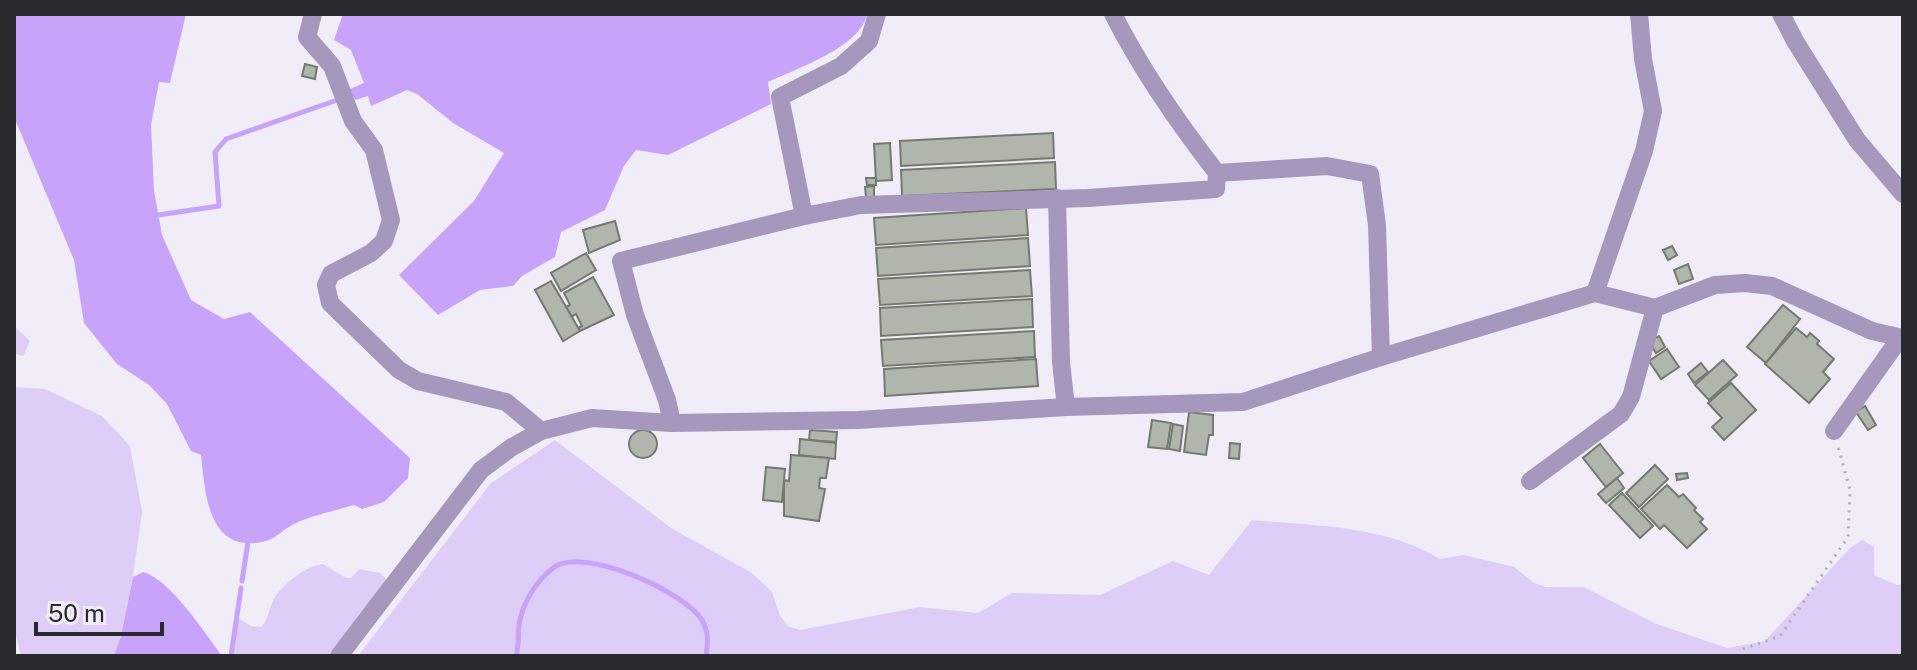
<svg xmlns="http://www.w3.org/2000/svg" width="1917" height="670" font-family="'Public Sans',sans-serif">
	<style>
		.green { fill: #decdf7 }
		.water { fill: #c7a3f9 }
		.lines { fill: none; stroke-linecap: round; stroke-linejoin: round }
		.stream { stroke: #c7a3f9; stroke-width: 5 }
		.building { fill: #b1b6ac; stroke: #757a71; stroke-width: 2 }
		.path { stroke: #b1aeb7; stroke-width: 3; stroke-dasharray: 2 6; stroke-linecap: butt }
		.street { stroke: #a697bc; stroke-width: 18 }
	</style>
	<rect width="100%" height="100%" fill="#f1edf8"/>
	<g class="green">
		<path d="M14 326 30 341 23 356 14 353Z"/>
		<path d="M14 387 45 389 102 416 130 446 142 512 133 577 121 636 114 656H21L14 626Z"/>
		<path d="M555 440 671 528 752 573 772 592 780 616 788 626 800 630 920 607 978 613 1012 593 1100 595 1173 561 1209 575 1252 520C1315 526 1384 525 1440 559L1464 555 1514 567 1534 583 1546 587H1584L1654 623 1727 648 1765 641 1851 547 1863 540 1874 547V575L1897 585 1903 584V656H358L491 483Z"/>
		<path d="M323 564 346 578H351L359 569 380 573 387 580 330 656H233L238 618 251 626 261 627C268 620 268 612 272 603 279 586 305 566 323 564Z"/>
	</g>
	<g class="water">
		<path d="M14 14H186L170 83 159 82 151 125 154 191 162 235 191 300 224 319 250 312 410 458 408 478 384 502 362 509 354 505C334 511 313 515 294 524 283 529 275 540 262 542 207 553 205 491 201 455L191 451 167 404 149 385 117 364 84 323 74 260 14 117Z"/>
		<path d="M343 14H867C861 47 796 69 768 82L771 104 668 155 636 150 624 166 605 210 561 232 555 257 522 276 513 286 480 290 438 315 399 275 474 201 504 153 453 123 417 94 407 90 371 106 368 96 355 100 350 89 364 83 351 50 334 40Z"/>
		<path d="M143 572C170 579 205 633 222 656H114L121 636 133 577Z"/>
	</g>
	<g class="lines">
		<g class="stream">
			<path d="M158 215 219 206 215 152 226 139 340 99"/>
			<path d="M242 581 248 542"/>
			<path d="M231 656 241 588"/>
			<path d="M516 656C519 646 518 636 519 625 522 604 536 581 553 568 582 545 685 592 702 620 709 633 708 642 706 656"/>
		</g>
	</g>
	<g class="building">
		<path d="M305 64 317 67 315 79 302 76Z"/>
		<path d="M1053 133 1054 158 901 166 900 141Z"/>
		<path d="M890 143 892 180 876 181 874 144Z"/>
		<path d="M1055 162 1056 189 902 196 901 170Z"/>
		<path d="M866 178H876V185H867Z"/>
		<path d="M874 186V197H866L865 187Z"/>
		<path d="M1026 208 1028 235 876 245 874 218Z"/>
		<path d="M615 221 620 240 589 253 583 230Z"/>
		<path d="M1028 238 1030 266 878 276 876 248Z"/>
		<path d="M1672 246 1677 255 1668 260 1663 250Z"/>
		<path d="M586 253 596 270 561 291 551 273Z"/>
		<path d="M1688 264 1693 279 1679 284 1674 270Z"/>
		<path d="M1030 270 1032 296 880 305 878 279Z"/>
		<path d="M593 277 614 315 580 331 578 328 582 326 576 314 571 317 566 307 570 305 564 293Z"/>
		<path d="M551 281 580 331 563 341 535 290Z"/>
		<path d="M1032 299 1033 327 881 336 880 308Z"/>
		<path d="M1783 305 1800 319 1766 363 1747 347Z"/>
		<path d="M1796 328 1807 337 1810 333 1819 341 1817 344 1834 359 1823 372 1830 379 1809 403 1765 364Z"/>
		<path d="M1034 331 1035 357 883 366 881 340Z"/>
		<path d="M1659 336 1665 347 1656 353 1651 345 1652 340Z"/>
		<path d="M1667 349 1679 367 1661 379 1649 361Z"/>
		<path d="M1036 359 1038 386 885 396 884 369Z"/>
		<path d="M1723 360 1737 375 1709 400 1695 385Z"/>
		<path d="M1701 363 1708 372 1694 383 1688 374Z"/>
		<path d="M1731 383 1756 410 1724 440 1712 427 1722 418 1708 403Z"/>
		<path d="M1865 406 1876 425 1868 430 1856 412Z"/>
		<path d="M1189 412 1213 415V435H1209L1206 455 1184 452Z"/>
		<path d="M1152 420 1171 423 1167 449 1148 447Z"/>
		<path d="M1173 424 1183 426 1180 451 1169 449Z"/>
		<circle cx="643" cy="444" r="14"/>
		<path d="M810 430 837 432 836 442 809 440Z"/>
		<path d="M800 439 836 443 835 459 799 455Z"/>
		<path d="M1230 443 1240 444 1239 459 1229 458Z"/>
		<path d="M1600 444 1623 473 1606 487 1583 458Z"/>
		<path d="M791 455 829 458 826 478H820L819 488 825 489 819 521 784 516V480L789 481Z"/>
		<path d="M1655 465 1668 479 1639 507 1626 493Z"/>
		<path d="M766 467 785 469 782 502 763 500Z"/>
		<path d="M1687 473 1688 478 1677 480 1676 474Z"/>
		<path d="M1617 478 1624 488 1606 503 1598 494Z"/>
		<path d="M1667 485 1679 497 1683 494 1696 508 1694 510 1703 519 1700 522 1707 529 1687 548 1664 525 1660 529 1641 509Z"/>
		<path d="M1622 493 1653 526 1640 538 1609 505Z"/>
	</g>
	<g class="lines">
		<path class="path" d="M1739 656 1743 649 1780 636 1848 537 1850 490 1838 446"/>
		<g class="street">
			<path d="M313 14 307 37 332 66 353 121 374 150 391 220 384 241 371 253 331 274 326 285 330 303 399 370 418 381 506 402 541 431"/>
			<path d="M1781 14 1795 41 1857 140 1903 194"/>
			<path d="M1217 173 1327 166 1370 174 1377 225 1381 357"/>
			<path d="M1057 198 1061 362 1066 407"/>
			<path d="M804 216 780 97 841 66 869 41 877 14"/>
			<path d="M1595 293 1644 151 1653 111 1643 59 1639 14"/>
			<path d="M672 423 667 400 635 315 621 261 804 216 861 205 1088 198 1216 189 1217 173C1178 123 1142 71 1113 14"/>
			<path d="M1834 431 1900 338"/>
			<path d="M1530 481 1621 414 1631 397 1655 308"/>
			<path d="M339 656 481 470 512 447 541 431 592 418 672 423 858 420 1066 407 1243 402 1381 357 1595 293 1655 308 1715 285 1745 283 1772 286 1872 331 1903 338"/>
		</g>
	</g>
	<rect width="1917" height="670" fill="none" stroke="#2a292d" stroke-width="32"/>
	<path d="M36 622v12h126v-12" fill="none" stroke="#2a292d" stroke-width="4"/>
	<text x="48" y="622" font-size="24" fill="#2a292d" stroke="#f1edf8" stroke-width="6" paint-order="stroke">50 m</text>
</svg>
